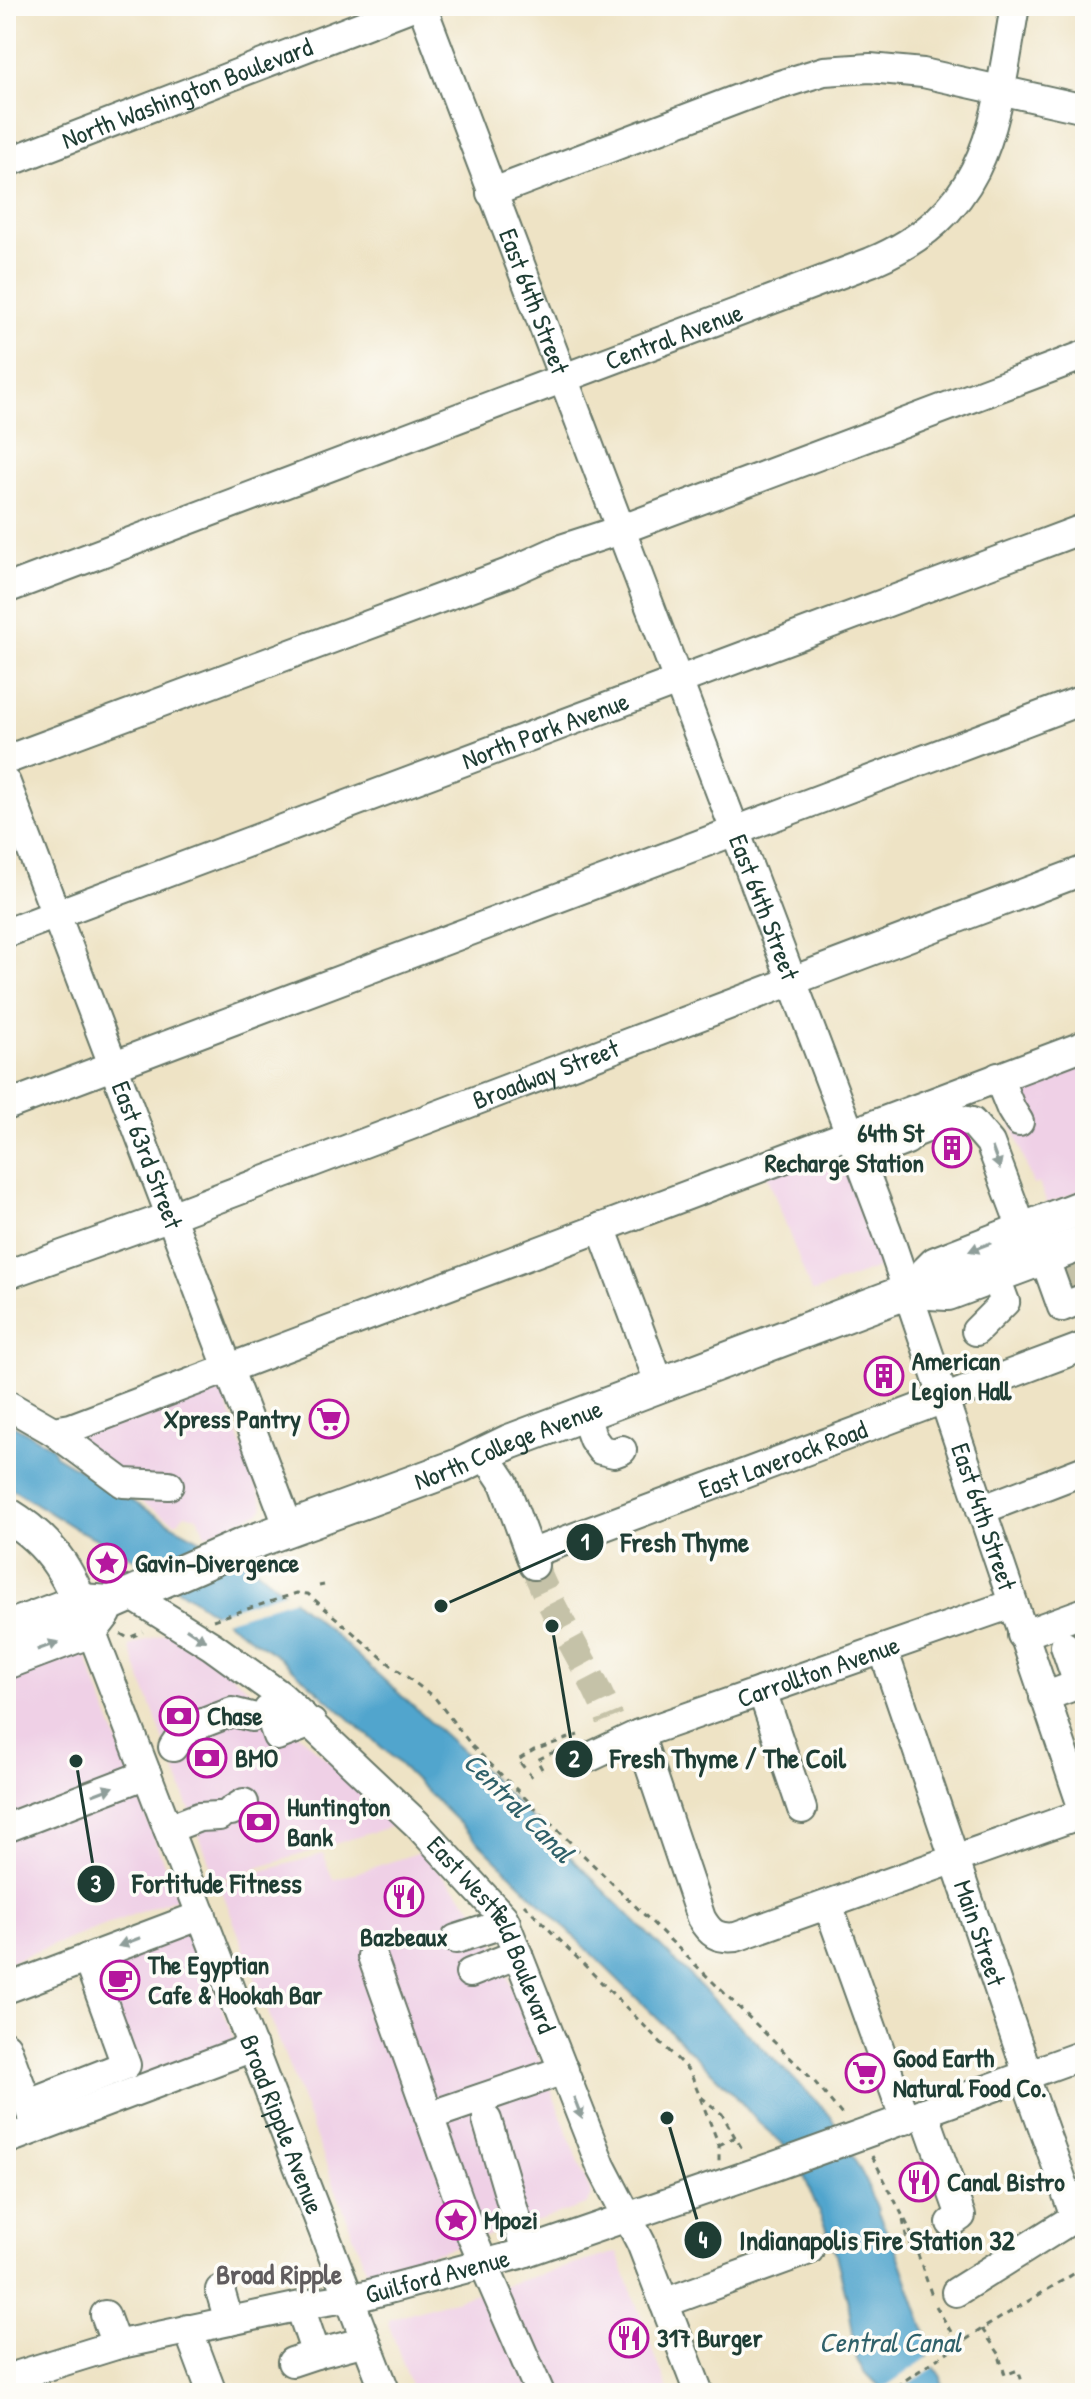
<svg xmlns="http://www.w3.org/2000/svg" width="1091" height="2399" font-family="'Patrick Hand',sans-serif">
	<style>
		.built { fill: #efd0e6 }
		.water { fill: #51a5cd; stroke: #387180; stroke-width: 2 }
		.pier { fill: #eee3c5 }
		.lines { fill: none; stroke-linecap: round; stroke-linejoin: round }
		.minor-tunnel { stroke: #c5c2a8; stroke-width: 28; stroke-dasharray: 28 14; stroke-linecap: butt }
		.minor-casing { stroke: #677767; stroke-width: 32 }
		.major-casing { stroke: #677767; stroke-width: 38 }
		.path { stroke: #677767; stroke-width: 3; stroke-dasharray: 6 6; stroke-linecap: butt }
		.minor { stroke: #fff; stroke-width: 28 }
		.major { stroke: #fff; stroke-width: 34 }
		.oneway { fill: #8f9e9a }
		.labels { text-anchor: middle; stroke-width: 7; stroke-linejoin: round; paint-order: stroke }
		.street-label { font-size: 26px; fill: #1f3d34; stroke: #fdfcf7 }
		.poi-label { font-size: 26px; font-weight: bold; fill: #1f3d34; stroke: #fdfcf7; text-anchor: start }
		.water-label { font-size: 28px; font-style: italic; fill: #30616a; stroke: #fdfcf7 }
		.neighbourhood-label { font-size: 28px; font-weight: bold; fill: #605c5e; stroke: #fdfcf7 }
		.leader { fill: none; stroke: #1f3d34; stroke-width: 3 }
		.callout-dot { fill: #1f3d34; stroke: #fdfcf7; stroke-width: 3 }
		.mark-label { font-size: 24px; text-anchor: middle; font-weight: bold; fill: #fff }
		.callout-label { font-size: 28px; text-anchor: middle; font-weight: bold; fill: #1f3d34; stroke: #fdfcf7; stroke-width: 7; stroke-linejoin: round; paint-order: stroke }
	</style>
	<rect width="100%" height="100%" fill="#fdfcf7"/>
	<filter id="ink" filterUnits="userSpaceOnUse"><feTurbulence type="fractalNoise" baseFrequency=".0125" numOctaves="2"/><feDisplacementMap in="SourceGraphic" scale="16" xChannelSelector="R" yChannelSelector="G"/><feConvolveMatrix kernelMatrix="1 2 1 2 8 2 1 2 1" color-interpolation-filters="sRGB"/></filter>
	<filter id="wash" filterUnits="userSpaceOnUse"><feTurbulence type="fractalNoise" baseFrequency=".006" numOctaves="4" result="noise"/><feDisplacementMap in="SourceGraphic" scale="32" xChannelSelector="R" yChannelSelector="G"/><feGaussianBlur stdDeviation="1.8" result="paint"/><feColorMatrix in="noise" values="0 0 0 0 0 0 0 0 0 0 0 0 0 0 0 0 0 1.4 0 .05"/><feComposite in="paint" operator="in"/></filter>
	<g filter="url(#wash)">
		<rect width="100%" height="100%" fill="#eee3c5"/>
		<g class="built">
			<path d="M1085 1052V1189L1047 1204 1039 1183 1033 1185 1004 1102 996 1093Z"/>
			<path d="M838 1148 883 1266 814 1292 811 1291 765 1170Z"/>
			<path d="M218 1380 264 1507 260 1512 206 1535 197 1517 185 1514 176 1523 58 1452 50 1426Z"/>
			<path d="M172 1631 221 1665 399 1824 216 1881 129 1646Z"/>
			<path d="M80 1641 177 1898 6 1963V1670Z"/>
			<path d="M421 1852 487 1923 592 2196 586 2205 368 2274 219 1883 323 1854 333 1880Z"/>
			<path d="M191 1924 237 2048 143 2082 98 1958Z"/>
			<path d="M617 2252 669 2393H414L388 2323 389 2319Z"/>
		</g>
		<path class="water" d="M6 1421 52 1447 55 1455 176 1527 255 1568 327 1628 484 1771 830 2115 868 2184C868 2196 878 2202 878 2213L898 2254 928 2339 926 2355 941 2377 943 2393H885L865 2373 857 2360 849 2307 835 2251 805 2178 783 2144 758 2122 734 2094 387 1752 283 1660 122 1551 76 1529 6 1485Z"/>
		<g class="pier">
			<path d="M289 1590 298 1598 221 1622 210 1615Z"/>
			<path d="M930 2356 937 2365 897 2393H882L879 2391Z"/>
		</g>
	</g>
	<g filter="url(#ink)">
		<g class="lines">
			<g class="minor-tunnel">
				<path d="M1064 1283 1085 1275"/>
				<path d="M534 1565C555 1619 588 1665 610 1719"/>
			</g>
			<g class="minor-casing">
				<g id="minor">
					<path id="s1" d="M422 6 887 1231 1085 1815"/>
					<path id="s2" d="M6 163 413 6"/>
					<path d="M491 193 751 94 824 71 870 68 923 73 1085 109"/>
					<path id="s3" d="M6 589 871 262C992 211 995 120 1015 6"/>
					<path d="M6 760 508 573 561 549 620 530 1085 355"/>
					<path id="s4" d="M6 783 289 1528"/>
					<path id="s5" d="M6 933 1085 528"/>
					<path d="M998 1077 1011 1109 1019 1122"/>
					<path d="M6 1106 1085 699"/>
					<path d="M860 1158 907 1140 914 1133 952 1118 972 1122 990 1143 1023 1231"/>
					<path d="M601 1227 660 1385"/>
					<path d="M1044 1257 1062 1307 1085 1298"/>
					<path id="s6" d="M6 1275 171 1216 1085 870"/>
					<path d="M976 1331 1005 1302 995 1275"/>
					<path d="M6 1404 53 1431 123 1483 169 1485"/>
					<path d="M584 1414 593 1439 601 1450 614 1453 622 1450"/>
					<path d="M53 1431 71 1428 1085 1045"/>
					<path d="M484 1453 504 1483 534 1565"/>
					<path d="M981 1510 1085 1470"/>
					<path id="s7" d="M530 1554 1085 1346"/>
					<path id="s8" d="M129 1594 212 1646 280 1695 417 1824 503 1917 601 2166 641 2243 699 2393"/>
					<path id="s9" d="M91 1630 386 2393"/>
					<path d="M1022 1635 1085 1612"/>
					<path d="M1065 1646 1078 1684"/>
					<path id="s10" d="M883 1649 1023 2060 1029 2088 1075 2217"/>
					<path d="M762 1691 802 1809"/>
					<path d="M1044 1697 1085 1682"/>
					<path d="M268 1710 277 1736 312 1723"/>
					<path d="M639 1734 701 1918C710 1934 718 1939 736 1937L1084 1813"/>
					<path d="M173 1747 181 1735 190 1728 232 1712 252 1717"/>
					<path id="s11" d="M590 1757 639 1734 1012 1604"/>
					<path d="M231 1811 244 1803"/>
					<path d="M6 1828 147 1774"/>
					<path d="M168 1829 199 1817 219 1816"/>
					<path d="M828 1905 905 2120"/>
					<path d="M456 1939 506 1923"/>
					<path d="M372 1956 472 2237 540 2393"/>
					<path d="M470 1973 518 1954"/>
					<path d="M6 1989 202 1915"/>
					<path d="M6 2046 35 2124"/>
					<path d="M39 2099 126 2065 87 1958"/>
					<path d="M924 2112 961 2216 951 2223"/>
					<path d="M429 2116 564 2070"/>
					<path d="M487 2120 526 2252"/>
					<path d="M6 2140 253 2047"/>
					<path d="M220 2290 229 2321"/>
					<path d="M956 2292 1085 2211"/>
					<path d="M664 2303 809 2250"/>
					<path d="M300 2307 316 2354 366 2341"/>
					<path d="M105 2315 116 2345"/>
					<path d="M188 2329 212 2393"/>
					<path d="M292 2362 316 2354"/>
					<path id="s12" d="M6 2379 116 2345 315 2303 366 2295 517 2255 775 2166 1085 2054"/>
				</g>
			</g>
			<g class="major-casing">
				<g id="major">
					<path d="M909 1291 948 1293 1085 1242"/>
					<path d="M6 1514C57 1545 70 1577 91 1630"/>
					<path id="s13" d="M6 1629 80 1601 111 1603 244 1545 459 1466 509 1442 893 1297 909 1291 936 1264 1085 1206"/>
					<path d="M6 1662 91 1630 104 1613"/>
				</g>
			</g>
			<g class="path">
				<path d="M92 1566 100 1571 102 1577"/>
				<path d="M319 1586 324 1585"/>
				<path d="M213 1620 297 1593 308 1594 386 1661 435 1698 472 1746 814 2081 843 2116"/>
				<path d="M121 1634 128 1638 143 1632"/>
				<path d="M542 1769 537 1760 571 1744"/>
				<path d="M532 1777 518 1760 534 1750 578 1735"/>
				<path d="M524 1904 690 2072 719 2145V2161"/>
				<path d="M701 2097 722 2114 735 2137"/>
				<path d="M719 2145 735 2137 744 2152"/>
				<path d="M872 2156 909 2228 933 2299"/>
				<path d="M903 2220 907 2240 916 2252"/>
				<path d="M936 2306 958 2344"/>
				<path d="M982 2329 1002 2358 1000 2359 1005 2375 1018 2370 1026 2393"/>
				<path d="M886 2393 982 2329 1085 2267"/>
			</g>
			<use href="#minor" class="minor"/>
			<use href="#major" class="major"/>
		</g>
		<defs><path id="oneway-solid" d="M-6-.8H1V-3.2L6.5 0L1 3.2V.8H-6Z" transform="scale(2)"/></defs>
		<g class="oneway">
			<use href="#oneway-solid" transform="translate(996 1158) rotate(70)"/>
			<use href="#oneway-solid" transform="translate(980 1247) rotate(159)"/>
			<use href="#oneway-solid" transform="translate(196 1635) rotate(33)"/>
			<use href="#oneway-solid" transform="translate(48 1646) rotate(-20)"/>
			<use href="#oneway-solid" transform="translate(103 1791) rotate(-21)"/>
			<use href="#oneway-solid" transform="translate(129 1942) rotate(159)"/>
			<use href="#oneway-solid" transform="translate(578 2108) rotate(69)"/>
		</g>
	</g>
	<defs>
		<g id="building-ring" transform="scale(2)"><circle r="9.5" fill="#fdfcf7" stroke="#b5179e" stroke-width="1.5"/><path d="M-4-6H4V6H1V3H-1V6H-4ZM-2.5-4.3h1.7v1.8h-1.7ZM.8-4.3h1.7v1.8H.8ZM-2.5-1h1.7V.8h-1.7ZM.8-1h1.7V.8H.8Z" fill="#b5179e"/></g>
		<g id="supermarket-ring" transform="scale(2)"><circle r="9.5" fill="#fdfcf7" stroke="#b5179e" stroke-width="1.5"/><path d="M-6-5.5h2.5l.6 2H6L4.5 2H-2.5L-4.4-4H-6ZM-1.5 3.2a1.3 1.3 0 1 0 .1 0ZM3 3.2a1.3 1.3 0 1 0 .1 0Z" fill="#b5179e"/></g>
		<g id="sight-ring" transform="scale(2)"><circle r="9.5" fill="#fdfcf7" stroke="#b5179e" stroke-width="1.5"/><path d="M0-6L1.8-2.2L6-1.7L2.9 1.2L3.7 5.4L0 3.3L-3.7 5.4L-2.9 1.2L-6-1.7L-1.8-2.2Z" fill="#b5179e"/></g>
		<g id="bank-ring" transform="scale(2)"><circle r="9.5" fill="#fdfcf7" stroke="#b5179e" stroke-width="1.5"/><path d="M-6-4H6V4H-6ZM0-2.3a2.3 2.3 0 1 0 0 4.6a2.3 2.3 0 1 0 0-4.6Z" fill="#b5179e"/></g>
		<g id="restaurant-ring" transform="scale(2)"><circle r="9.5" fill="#fdfcf7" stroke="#b5179e" stroke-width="1.5"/><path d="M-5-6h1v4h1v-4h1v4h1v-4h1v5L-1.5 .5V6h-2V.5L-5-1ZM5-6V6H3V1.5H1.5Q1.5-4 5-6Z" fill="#b5179e"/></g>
		<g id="cafe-ring" transform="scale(2)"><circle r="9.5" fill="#fdfcf7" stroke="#b5179e" stroke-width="1.5"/><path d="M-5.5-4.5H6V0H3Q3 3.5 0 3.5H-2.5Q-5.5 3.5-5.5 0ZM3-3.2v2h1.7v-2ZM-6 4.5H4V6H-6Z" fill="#b5179e"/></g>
	</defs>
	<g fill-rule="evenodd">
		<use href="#building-ring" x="952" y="1148"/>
		<use href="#building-ring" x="884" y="1376"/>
		<use href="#supermarket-ring" x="329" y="1419"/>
		<use href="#sight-ring" x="107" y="1563"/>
		<use href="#bank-ring" x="179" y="1716"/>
		<use href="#bank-ring" x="207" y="1758"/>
		<use href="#bank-ring" x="259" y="1822"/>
		<use href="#restaurant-ring" x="404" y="1897"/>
		<use href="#cafe-ring" x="120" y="1980"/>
		<use href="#supermarket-ring" x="865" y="2073"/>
		<use href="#restaurant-ring" x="919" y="2182"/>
		<use href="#sight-ring" x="456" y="2220"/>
		<use href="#restaurant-ring" x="629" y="2338"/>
	</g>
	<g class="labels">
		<g class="street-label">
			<text dy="9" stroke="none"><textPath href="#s2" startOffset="194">North Washington Boulevard</textPath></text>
			<text dy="9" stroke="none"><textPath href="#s1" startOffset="316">East 64th Street</textPath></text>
			<text dy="9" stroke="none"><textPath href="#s3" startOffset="714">Central Avenue</textPath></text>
			<text dy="9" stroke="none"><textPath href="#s5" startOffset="576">North Park Avenue</textPath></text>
			<text dy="9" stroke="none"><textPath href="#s1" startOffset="964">East 64th Street</textPath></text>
			<text dy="9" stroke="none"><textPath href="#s6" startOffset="576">Broadway Street</textPath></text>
			<text dy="9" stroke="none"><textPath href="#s4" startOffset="398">East 63rd Street</textPath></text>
			<text dy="9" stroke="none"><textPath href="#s13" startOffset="538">North College Avenue</textPath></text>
			<text dy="9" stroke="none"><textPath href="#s7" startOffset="270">East Laverock Road</textPath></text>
			<text dy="9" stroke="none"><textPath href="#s1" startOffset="1612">East 64th Street</textPath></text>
			<text dy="9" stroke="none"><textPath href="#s11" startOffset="244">Carrollton Avenue</textPath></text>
			<text dy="9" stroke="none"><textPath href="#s10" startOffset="300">Main Street</textPath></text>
			<text dy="9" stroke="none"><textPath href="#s8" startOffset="506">East Westfield Boulevard</textPath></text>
			<text dy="9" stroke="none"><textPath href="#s9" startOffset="530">Broad Ripple Avenue</textPath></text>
			<text dy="9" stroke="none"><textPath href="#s12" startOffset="444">Guilford Avenue</textPath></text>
		</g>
		<g class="poi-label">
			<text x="924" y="1142" text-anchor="end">64th St<tspan x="924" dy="30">Recharge Station</tspan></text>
			<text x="912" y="1370">American<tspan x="912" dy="30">Legion Hall</tspan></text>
			<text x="301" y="1428" text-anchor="end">Xpress Pantry</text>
			<text x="135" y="1572">Gavin-Divergence</text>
			<text x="207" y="1725">Chase</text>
			<text x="235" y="1767">BMO</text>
			<text x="287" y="1816">Huntington<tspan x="287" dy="30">Bank</tspan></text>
			<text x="404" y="1946" text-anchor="middle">Bazbeaux</text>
			<text x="148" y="1974">The Egyptian<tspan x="148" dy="30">Cafe &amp; Hookah Bar</tspan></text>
			<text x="893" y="2067">Good Earth<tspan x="893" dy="30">Natural Food Co.</tspan></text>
			<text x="947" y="2191">Canal Bistro</text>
			<text x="484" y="2229">Mpozi</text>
			<text x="657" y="2347">317 Burger</text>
		</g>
		<g class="water-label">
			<text transform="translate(519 1807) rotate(45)" y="10">Central Canal</text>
			<text x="890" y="2352">Central Canal</text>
		</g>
		<g class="neighbourhood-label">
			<text x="279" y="2284">Broad Ripple</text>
		</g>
	</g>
	<path class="leader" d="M441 1606L585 1542M552 1626L574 1759M76 1761L96 1884M667 2118L703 2240"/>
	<g class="callout-dot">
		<circle cx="441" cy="1606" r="8"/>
		<circle cx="552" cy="1626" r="8"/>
		<circle cx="76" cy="1761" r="8"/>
		<circle cx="667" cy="2118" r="8"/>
		<circle cx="585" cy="1542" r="20"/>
		<circle cx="574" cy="1759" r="20"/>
		<circle cx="96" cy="1884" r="20"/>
		<circle cx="703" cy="2240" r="20"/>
	</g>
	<g class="mark-label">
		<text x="585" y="1550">1</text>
		<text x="574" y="1767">2</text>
		<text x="96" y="1892">3</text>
		<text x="703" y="2248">4</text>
	</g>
	<g class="callout-label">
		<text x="685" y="1552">Fresh Thyme</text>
		<text x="728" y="1768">Fresh Thyme / The Coil</text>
		<text x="217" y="1893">Fortitude Fitness</text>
		<text x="877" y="2250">Indianapolis Fire Station 32</text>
	</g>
	<rect width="1091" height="2399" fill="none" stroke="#fdfcf7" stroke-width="32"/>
</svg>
